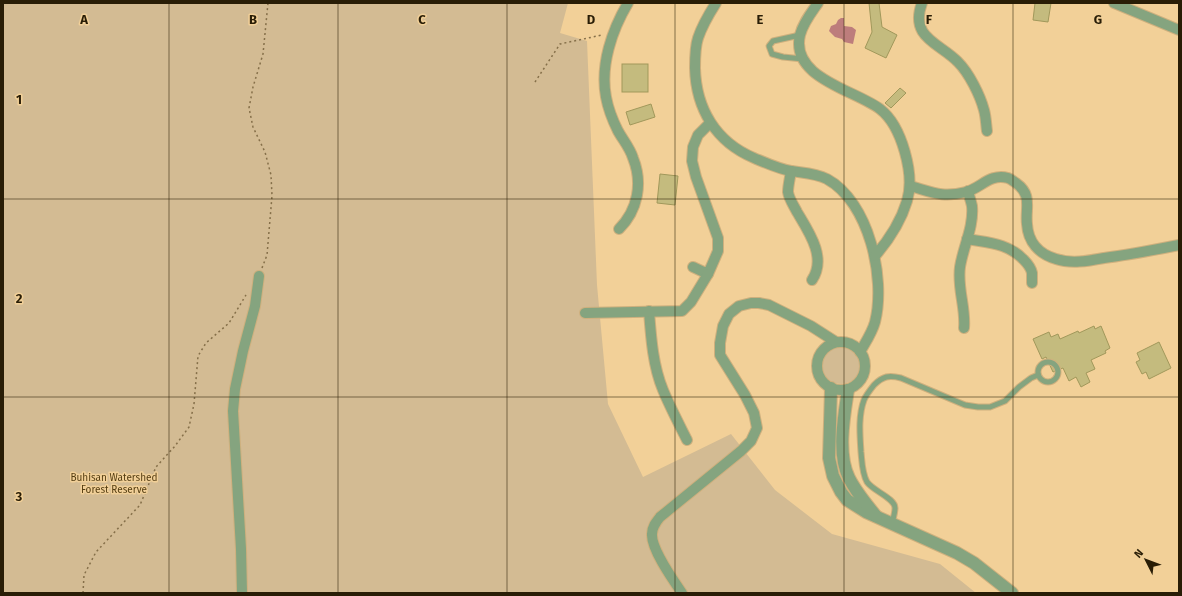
<svg xmlns="http://www.w3.org/2000/svg" width="1182" height="596" font-family="'Fira Sans',sans-serif">
	<style>
		.green { fill: #d3bb93 }
		.water { fill: #bd7d7c }
		.building { fill: #c4bb7e; stroke: #a1985b }
		.lines { fill: none; stroke-linecap: round; stroke-linejoin: round }
		.service-casing { stroke: #ceb07e; stroke-width: 7 }
		.minor-casing { stroke: #ceb07e; stroke-width: 12 }
		.tertiary-casing { stroke: #ceb07e; stroke-width: 14 }
		.path { stroke: #856f49; stroke-width: 1.5; stroke-dasharray: 2 3; stroke-linecap: butt }
		.service { stroke: #85a47f; stroke-width: 5 }
		.minor { stroke: #85a47f; stroke-width: 10 }
		.tertiary { stroke: #85a47f; stroke-width: 12 }
		.grid { fill: none; stroke: #291d06; stroke-width: 1; stroke-opacity: 0.55 }
		.labels { text-anchor: middle; stroke-width: 3; stroke-linejoin: round; paint-order: stroke }
		.park-label { font-size: 10px; fill: #543d12; stroke: #f2d098 }
		.grid-label { font-size: 13px; text-anchor: middle; font-weight: bold; fill: #291d06; stroke: #f2d098; stroke-width: 3; stroke-linejoin: round; paint-order: stroke }
	</style>
	<rect width="100%" height="100%" fill="#f2d098"/>
	<g class="green">
		<path d="M3 3H568L560 33 587 41 597 285 608 404 643 477 731 434 775 490 832 534 940 564 976 593H3Z"/>
		<circle cx="841" cy="365" r="19"/>
	</g>
	<path class="water" d="M841 18H844V26L852 27 856 30 853 44 844 42 842 39 835 37 829 31 831 26 836 24 838 20Z"/>
	<g class="building">
		<path d="M869 3H879L882 27 897 35 886 58 865 48 872 32Z"/>
		<path d="M1035 3H1051L1048 22 1033 20Z"/>
		<rect x="622" y="64" width="26" height="28"/>
		<path d="M900 88 906 93 891 108 885 103Z"/>
		<path d="M651 104 655 117 630 125 626 112Z"/>
		<path d="M660 174 678 176 675 205 657 203Z"/>
		<path d="M1094 326 1095 329 1101 326 1110 348 1105 351 1106 353 1091 360 1095 369 1086 373 1090 382 1081 387 1076 377 1069 381 1063 368 1053 372 1046 357 1042 359 1033 339 1049 332 1051 337 1058 334 1060 339 1078 331 1079 333Z"/>
		<path d="M1159 342 1171 368 1149 379 1146 372 1142 374 1136 362 1140 360 1137 353Z"/>
	</g>
	<g class="lines">
		<g class="service-casing">
			<g id="service">
				<path d="M800 35 773 41 769 46 772 54 783 57 803 59"/>
				<circle cx="1048" cy="372" r="10"/>
				<path d="M892 523C893 519 895 513 895 508 895 498 873 491 867 482 862 473 862 462 861 452 860 436 858 416 864 400 866 395 870 390 874 385 883 376 889 375 901 378L965 405 978 407H990L1005 401 1019 387 1031 378 1038 375"/>
			</g>
		</g>
		<g class="minor-casing">
			<g id="minor">
				<path d="M716 3C709 14 702 26 698 38 695 47 695 58 695 68 696 109 716 142 754 158 766 163 779 169 791 171 803 173 815 173 827 179 869 202 886 278 875 322 872 333 865 343 860 352"/>
				<path d="M818 3C811 13 803 23 800 35 790 78 855 90 880 109 902 126 915 175 907 201 901 221 888 241 875 256"/>
				<path d="M922 3C909 38 940 43 958 62 969 73 980 95 984 110 986 117 986 124 987 131"/>
				<path d="M1114 3 1179 30"/>
				<path d="M791 171C790 178 788 186 788 192 789 199 794 206 797 212 809 232 827 258 812 280"/>
				<path d="M910 186C932 192 942 198 966 192 981 188 990 173 1008 178 1011 179 1013 181 1016 183 1033 195 1025 208 1027 224 1028 242 1039 254 1056 259 1071 264 1088 261 1104 258 1129 255 1154 250 1179 245"/>
				<path d="M619 229C638 210 643 183 633 158 630 148 623 140 618 131 613 121 608 108 606 97 600 65 612 30 628 3"/>
				<path d="M967 239C989 243 1008 243 1024 260 1028 264 1031 268 1032 273 1032 276 1032 280 1032 283"/>
				<path d="M693 267 708 274 718 251V238L696 177 692 161 693 147 698 135 710 123"/>
				<path d="M649 311C651 338 653 366 663 390 670 407 679 424 687 440"/>
				<path d="M585 313 682 311 691 302 708 274"/>
				<path d="M964 328C966 308 957 288 960 267 963 247 974 227 972 206 971 201 969 196 968 191"/>
				<circle cx="841" cy="366" r="24"/>
				<path d="M242 593 241 549 233 411 235 389 243 351 255 306 259 276"/>
				<path d="M682 593C673 580 651 549 652 534 652 527 656 522 660 517L741 451 751 441 757 428 754 413 745 395 720 355V343L723 326 729 314 739 306 751 303H759L769 305 811 326 836 342"/>
			</g>
		</g>
		<g class="tertiary-casing">
			<g id="tertiary">
				<path d="M831 388 829 458 833 476 841 492 847 500 866 512 957 553 974 563 1012 593"/>
				<path d="M848 390C844 416 837 454 849 478 856 492 866 504 876 516"/>
			</g>
		</g>
		<g class="path">
			<path d="M535 82 560 44 602 35"/>
			<path d="M262 268 267 255 272 196 271 175 265 152 253 127 249 108 253 87 263 54 268 3"/>
			<path d="M83 593 84 575 96 552 140 505 156 467 175 446 189 427 194 404 198 356 206 343 229 323 246 295"/>
		</g>
		<use href="#service" class="service"/>
		<use href="#minor" class="minor"/>
		<use href="#tertiary" class="tertiary"/>
	</g>
	<path class="grid" d="M169 3V593M338 3V593M507 3V593M675 3V593M844 3V593M1013 3V593M3 199H1179M3 397H1179"/>
	<g class="labels">
		<g class="park-label">
			<text x="114" y="481">Buhisan Watershed<tspan x="114" dy="12">Forest Reserve</tspan></text>
		</g>
	</g>
	<g class="grid-label">
		<text x="84" y="24">A</text>
		<text x="253" y="24">B</text>
		<text x="422" y="24">C</text>
		<text x="591" y="24">D</text>
		<text x="760" y="24">E</text>
		<text x="929" y="24">F</text>
		<text x="1098" y="24">G</text>
		<text x="19" y="104">1</text>
		<text x="19" y="303">2</text>
		<text x="19" y="501">3</text>
	</g>
	<rect width="1182" height="596" fill="none" stroke="#291d06" stroke-width="8"/>
	<g transform="translate(1146 560) rotate(312)" stroke="#f2d098" stroke-width="3" paint-order="stroke">
	<path d="M0-3L7 15L0 10L-7 15Z" fill="#291d06"/>
	<text y="-6" font-size="11" font-weight="bold" text-anchor="middle" fill="#291d06">N</text>
	</g>
</svg>
